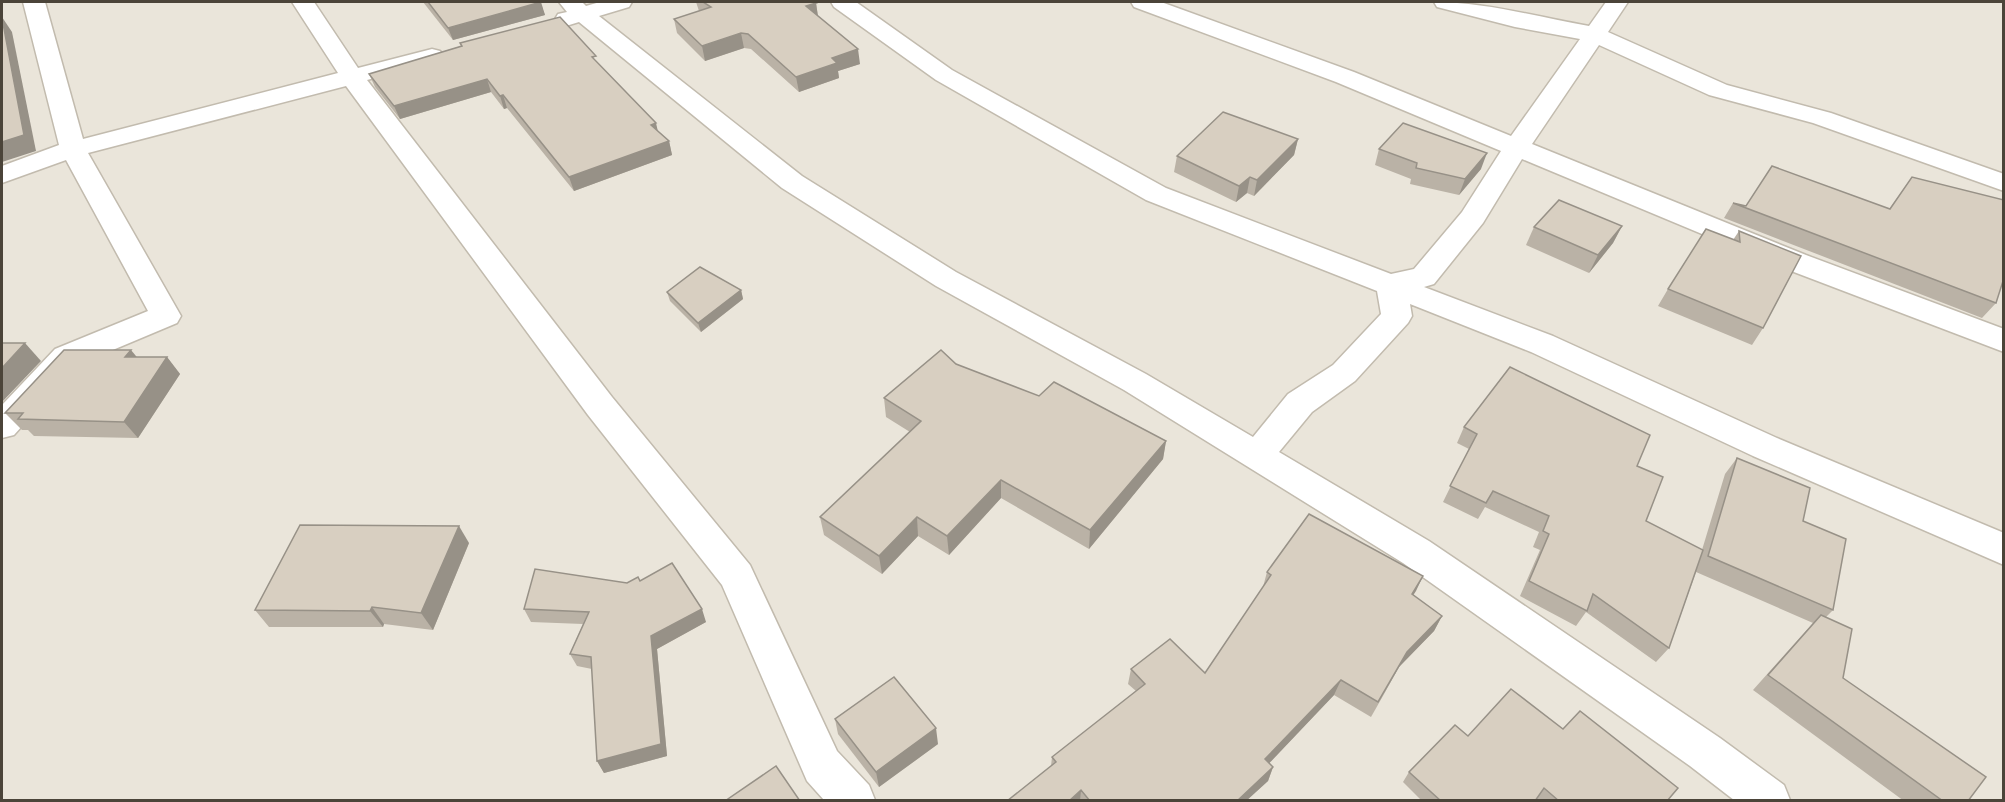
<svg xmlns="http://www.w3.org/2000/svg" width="2005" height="802" font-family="'Fira Sans Condensed',sans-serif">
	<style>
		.residential { fill: #eae5da }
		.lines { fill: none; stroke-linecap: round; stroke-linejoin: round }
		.minor-casing { stroke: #c2bbae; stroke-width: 3 }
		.minor { fill: #fff; fill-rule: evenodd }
		.wall { fill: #bab2a6 }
		.shaded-wall { fill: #979187 }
		.building { fill: #d8cfc1; stroke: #979187; stroke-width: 1.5 }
	</style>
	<rect width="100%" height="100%" fill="#f6f3ec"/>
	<rect class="residential" x="2" y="2" width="2001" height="798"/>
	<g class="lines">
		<g class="minor-casing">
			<g id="minor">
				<path d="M23 2H45L83 139 338 73 292 2H314L358 68 432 49 440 51 444 56 440 61 367 80 612 397 750 565 837 751 869 785 875 800H824L807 781 722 585 588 415 346 86 88 153 181 316 177 323 77 365 14 435 2 438V405L55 349 148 311 66 160 2 183V166L59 145Z"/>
				<path d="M559 2H582L586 6 600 2H632L629 7 599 16 802 176 956 272 1146 374 1253 437 1288 394 1333 365 1381 314 1377 291 1146 200 936 80 834 7 831 2H856L952 70 1166 188 1391 274 1414 269 1462 212 1501 151 1336 82 1134 7 1131 2H1161L1354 72 1511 136 1580 39 1515 27 1437 7 1434 2C1486 2 1538 17 1589 26L1606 2H1628L1608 32 1727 85 1831 113 2004 174V191L1813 123 1709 95 1599 45 1532 144 1806 255 2004 329V352L1786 269 1522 159 1483 223 1434 284 1424 287 1553 336 1777 438 2004 533V565L1753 456 1531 352 1410 304 1412 316 1408 323 1355 381 1312 412 1279 452 1429 541 1720 738 1784 785 1790 800H1734L1690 766 1403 563 1124 390 936 286 782 188 579 22 566 26 558 24 555 19 558 14 567 12Z"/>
			</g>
		</g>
		<use href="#minor" class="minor"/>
	</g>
	<g class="wall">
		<path d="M423 2H540L545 15 453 40Z"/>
		<path d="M696 2H814L816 3 818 16 860 64 838 71 839 78 799 92 751 49 744 48 705 61 677 33 674 19 699 11Z"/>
		<path d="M460 43 597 63 658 131 669 141 672 155 574 191 507 108 504 109 491 92 400 119 375 87 369 74 461 46Z"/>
		<path d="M1298 139 1294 155 1254 196 1247 193 1236 202 1174 172 1177 156Z"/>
		<path d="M1379 149 1481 169 1459 195 1410 184 1411 179 1375 165Z"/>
		<path d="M1912 177 1996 303 1982 318 1724 218 1733 203 1746 206 1890 208Z"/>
		<path d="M1622 226 1613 243 1589 273 1526 245 1534 227Z"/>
		<path d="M1739 231 1763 328 1752 345 1658 306 1668 289 1733 240Z"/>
		<path d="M741 290 743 299 701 332 670 301 667 292Z"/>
		<path d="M137 357H167L180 374 138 438 34 436 28 430H22L5 413Z"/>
		<path d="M956 364 1039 396 1166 441 1163 459 1089 549 1001 498 949 555 918 536 882 574 824 535 820 517 910 432 886 417 884 398Z"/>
		<path d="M1464 427 1637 466 1646 521 1702 550 1725 474 1737 458 1803 521 1833 610 1826 617 1843 678 1968 801H1904L1753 690 1813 623 1696 572 1669 648 1656 662 1586 612 1576 626 1520 596 1540 550 1533 547 1539 532 1485 507 1478 519 1443 502 1469 449 1457 443Z"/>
		<path d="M469 543 433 630 384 624 383 627H269L255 610Z"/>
		<path d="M1267 572 1423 576 1413 595 1442 616 1434 631 1399 667 1371 717 1334 695 1269 763 1273 767 1268 781 1246 801H1007L1051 766 1052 757 1136 691 1128 684 1131 669 1205 673 1263 587Z"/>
		<path d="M640 581 706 622 657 649 667 756 604 773 597 761 592 669 577 666 570 654 583 624 531 622 524 609Z"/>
		<path d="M835 719 938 744 879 787 838 734Z"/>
		<path d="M1563 729 1667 801H1538L1536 799 1535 801H1422L1403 782 1409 772 1468 736Z"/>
	</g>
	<g class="shaded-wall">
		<path d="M541 2 545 15 453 40 448 28Z"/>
		<path d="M816 3 818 17 806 6Z"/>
		<path d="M2 17 12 32 36 151 2 162Z"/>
		<path d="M741 33 744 48 705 61 702 46Z"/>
		<path d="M858 49 860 64 838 71 839 78 799 92 796 77 832 58Z"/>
		<path d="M487 79 491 92 400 119 394 106Z"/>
		<path d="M503 95 507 108 504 109 500 96Z"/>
		<path d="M656 123 659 136 651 125Z"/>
		<path d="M1298 139 1294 155 1254 196 1257 180Z"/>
		<path d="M669 141 672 155 574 191 569 177Z"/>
		<path d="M1487 153 1481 169 1459 195 1465 179Z"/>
		<path d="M1250 177 1247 193 1236 202 1239 186Z"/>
		<path d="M1622 226 1613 243 1589 273 1598 255Z"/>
		<path d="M741 290 743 299 701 332 698 323Z"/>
		<path d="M25 343 41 361 2 402V368Z"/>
		<path d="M131 350 145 367 125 357Z"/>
		<path d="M167 357 180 374 138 438 124 422Z"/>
		<path d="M1166 441 1163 459 1089 549 1090 530Z"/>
		<path d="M1001 480V498L949 555 947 536Z"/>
		<path d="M917 517 918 536 882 574 879 556Z"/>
		<path d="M459 526 469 543 433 630 421 613Z"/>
		<path d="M1423 576 1416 591 1404 609 1412 594Z"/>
		<path d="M372 607 384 624 383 627 370 611Z"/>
		<path d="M702 609 706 622 657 649 667 756 604 773 597 761 651 636Z"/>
		<path d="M1442 616 1434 631 1399 667 1371 717 1407 652Z"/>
		<path d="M1341 680 1334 695 1260 773 1265 759Z"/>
		<path d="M936 728 938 744 879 787 876 772Z"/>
		<path d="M1273 767 1268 781 1246 801H1237Z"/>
		<path d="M1081 790 1080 801H1069Z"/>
	</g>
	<g class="building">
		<path d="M428 2H541L448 28Z"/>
		<path d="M703 2H814L816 3 806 6 858 49 832 58 837 63 796 77 748 34 741 33 702 46 674 19 711 7Z"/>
		<path d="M560 17 596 56 592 57 656 123 651 125 669 141 569 177 503 95 500 96 487 79 394 106 369 74 462 46 460 43Z"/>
		<path d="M2 18 24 135 2 142Z"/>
		<path d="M1223 112 1298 139 1257 180 1250 177 1239 186 1177 156Z"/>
		<path d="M1403 123 1487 153 1465 179 1416 168 1417 163 1379 149Z"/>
		<path d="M1772 166 1890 209 1912 177 2004 200V278L1996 303 1733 203 1746 206Z"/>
		<path d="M1559 200 1622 226 1598 255 1534 227Z"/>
		<path d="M1706 229 1740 242 1739 231 1801 256 1763 328 1668 289Z"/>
		<path d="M700 267 741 290 698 323 667 292Z"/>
		<path d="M2 343H25L2 368Z"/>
		<path d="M64 350H131L125 357H167L124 422 18 419 23 413H5Z"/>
		<path d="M941 350 956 364 1039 396 1054 382 1166 441 1090 530 1001 480 947 536 917 517 879 556 820 517 921 421 884 398Z"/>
		<path d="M1510 367 1650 435 1637 466 1663 477 1646 521 1703 550 1669 648 1593 594 1587 611 1529 581 1549 534 1543 531 1549 516 1493 491 1486 503 1450 486 1477 434 1464 427Z"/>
		<path d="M1737 458 1810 488 1803 521 1846 539 1833 610 1708 556Z"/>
		<path d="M1309 514 1423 576 1412 594 1442 616 1407 652 1378 702 1341 680 1265 759 1273 767 1237 801H1090L1081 790 1069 801H1007L1056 762 1052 757 1145 684 1131 669 1170 639 1205 673 1271 575 1267 572Z"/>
		<path d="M300 525 459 526 421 613 372 607 370 611 255 610Z"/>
		<path d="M672 563 702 609 651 636 661 744 597 761 591 657 570 654 589 612 524 609 535 569 627 583 638 577 640 581Z"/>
		<path d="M1821 615 1852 629 1843 678 1986 777 1968 801H1943L1768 675Z"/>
		<path d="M894 677 936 728 876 772 835 719Z"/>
		<path d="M1511 689 1563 729 1580 711 1678 788 1667 801H1559L1544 788 1535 801H1441L1409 772 1455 725 1468 736Z"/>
		<path d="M776 766 800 801H725Z"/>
	</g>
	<rect width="2005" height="802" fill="none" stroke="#4b4439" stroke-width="6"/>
</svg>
